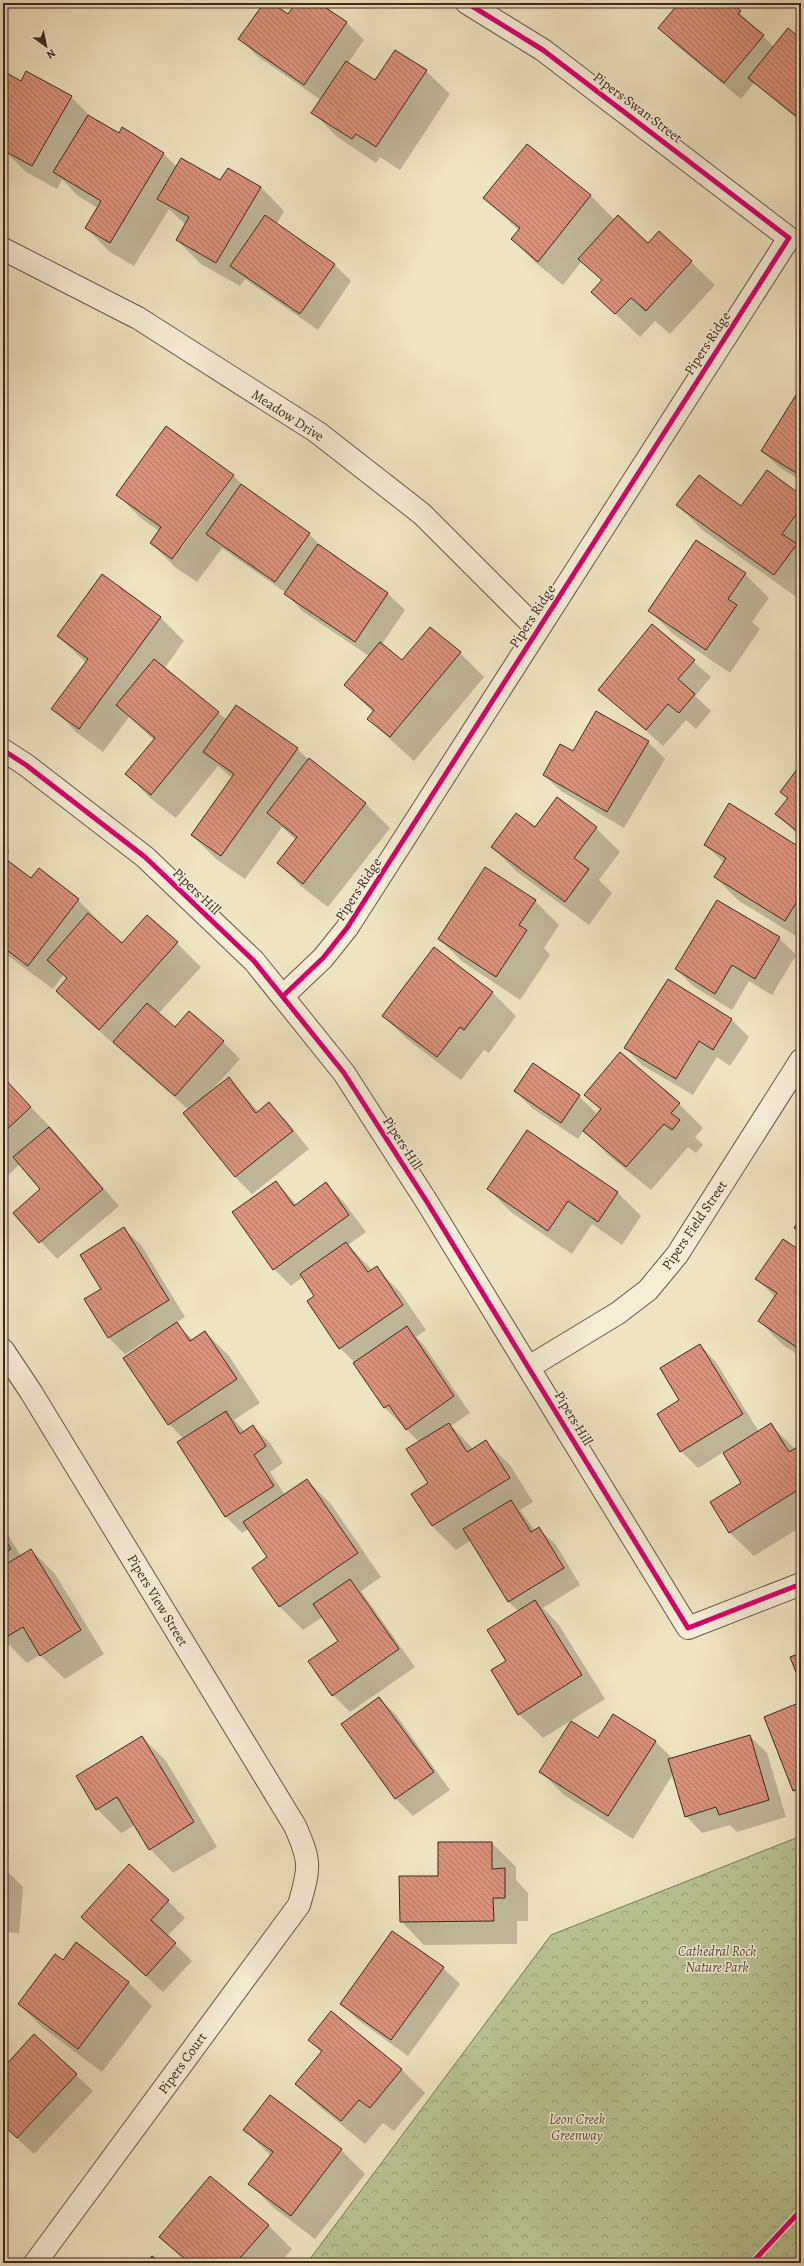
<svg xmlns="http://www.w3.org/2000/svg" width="804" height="2266" font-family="Alegreya,serif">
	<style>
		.forest { fill: url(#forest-crowns); stroke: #7a7759 }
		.shadow { fill: #0003 }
		.building { fill: url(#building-back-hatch); stroke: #3b2a20 }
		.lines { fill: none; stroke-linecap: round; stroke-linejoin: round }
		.minor-casing { stroke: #685848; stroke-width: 24 }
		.minor { stroke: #f5edd6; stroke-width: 22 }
		.cycleway-casing { stroke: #f5edd6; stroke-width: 8 }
		.cycleway { stroke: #d6006c; stroke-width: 5 }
		.labels { text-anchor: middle; stroke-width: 3; stroke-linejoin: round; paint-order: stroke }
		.street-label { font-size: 14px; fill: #3b2a20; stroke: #f5edd6 }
		.park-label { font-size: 14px; font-style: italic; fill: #5a503c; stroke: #f5edd6 }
	</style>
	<defs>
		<pattern id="forest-crowns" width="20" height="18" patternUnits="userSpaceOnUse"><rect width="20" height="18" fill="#b9c492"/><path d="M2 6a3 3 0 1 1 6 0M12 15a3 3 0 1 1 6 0" fill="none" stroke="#989f77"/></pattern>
		<pattern id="building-back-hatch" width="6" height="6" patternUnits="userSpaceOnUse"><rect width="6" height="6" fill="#dd9179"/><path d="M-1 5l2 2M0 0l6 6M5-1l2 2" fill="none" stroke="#b47763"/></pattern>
	</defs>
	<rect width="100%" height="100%" fill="#efe4c0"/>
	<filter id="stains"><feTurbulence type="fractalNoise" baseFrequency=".005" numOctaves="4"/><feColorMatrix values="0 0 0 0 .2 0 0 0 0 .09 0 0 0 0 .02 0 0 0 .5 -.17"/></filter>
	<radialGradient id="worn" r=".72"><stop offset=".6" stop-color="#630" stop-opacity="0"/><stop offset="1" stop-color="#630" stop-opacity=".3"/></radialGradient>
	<path class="forest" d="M801 1836V2263H307L551 1935Z"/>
	<g class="shadow">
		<path d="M265 3H270L289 16 297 3H317L347 23 364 40 348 63 375 82 426 71 450 94 400 170 380 157 376 163 336 136 313 112 321 100 257 56 240 39Z"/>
		<path d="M680 3H730L774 47 801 40V122L754 83 741 99 676 45 659 28Z"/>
		<path d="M3 72 21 82 71 97 92 118 119 134 122 129 164 154 177 167 220 182 261 187 284 211 277 224 334 264 351 281 318 330 245 279 240 286 201 264 177 240 186 225 169 209 134 266 110 252 86 228 98 208 78 196 62 179 57 189 26 172 3 149Z"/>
		<path d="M527 145 591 196 615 220 648 244 691 262 715 285 670 334 655 321 640 337 592 292 602 281 582 261 563 285 536 263 512 239 519 231 485 198Z"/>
		<path d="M801 389V481L779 467 762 451Z"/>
		<path d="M166 428 181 549 234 476 247 490 309 534 326 551 388 594 405 610 382 644 402 661 430 628 460 653 484 677 414 761 368 719 374 713 345 685 369 656 302 611 286 593 222 548 197 582 175 567 151 543 159 531 141 518 117 494Z"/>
		<path d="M801 496V595L799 599 701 529 678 505 741 507Z"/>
		<path d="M745 574 769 598 752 622 760 629 730 673 673 634 649 610Z"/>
		<path d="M161 618 184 641 164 669 227 720 297 749 309 760 366 804 390 828 328 907 302 887 278 863 296 840 282 827 245 879 216 859 192 835 232 778 218 766 176 818 150 798 127 774 154 740 129 717 103 752 76 732 53 708 86 663 58 636Z"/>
		<path d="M653 626 711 677 695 696 711 711 696 729 686 720 663 746 599 689Z"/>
		<path d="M648 742 665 759 624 828 561 791 544 775 573 753Z"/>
		<path d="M801 766V838L777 814 788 799 781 792Z"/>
		<path d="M535 828H596L620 852 599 880 612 893 589 925 516 871 492 847Z"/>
		<path d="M3 844 10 851 4 859 31 880 39 870 78 900 102 924 101 925 122 944 147 916 177 943 201 967 158 1014 175 1029 223 1042 240 1059 210 1092 229 1079 259 1112 269 1104 286 1120 309 1149 252 1194 235 1177 184 1113 189 1110 81 1015 57 991 68 980 63 975 53 989 3 952Z"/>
		<path d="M705 844 801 849V939L739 901 715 877 724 863Z"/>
		<path d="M535 901 559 925 544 948 550 955 520 1000 463 962 439 939Z"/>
		<path d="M779 938 796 955 772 995 749 981 732 1010 693 986 676 969Z"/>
		<path d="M434 948 493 993 516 1016 489 1053 484 1050 461 1080 407 1039 383 1016Z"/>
		<path d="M668 980 732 1020 749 1037 730 1066 717 1057 693 1095 642 1065 626 1048Z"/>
		<path d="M620 1053 679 1104 703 1128 695 1137 703 1145 696 1153 688 1147 651 1190 608 1155 584 1130 578 1139 532 1108 515 1091 579 1096 596 1113 588 1126 602 1111 585 1094Z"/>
		<path d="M3 1078 54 1131 119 1206 57 1259 14 1213 42 1189 20 1164 3 1180Z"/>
		<path d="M276 1182 297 1205 326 1184 343 1201 366 1232 348 1245 372 1270 376 1268 400 1292 426 1330 416 1337 423 1344 470 1413 451 1426 473 1449 486 1442 510 1465 533 1502 520 1510 535 1531 539 1529 556 1545 580 1585 543 1608 559 1625 605 1699 543 1738 519 1714 507 1661 518 1611 509 1602 471 1540 456 1550 432 1526 412 1494 429 1484 419 1442 385 1408 355 1363 340 1348 308 1302 316 1296 303 1277 291 1286 274 1269Z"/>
		<path d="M488 1189 618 1193 641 1216 622 1245 592 1224 572 1254 512 1213Z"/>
		<path d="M124 1229 141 1245 185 1317 176 1323 193 1340 205 1332 229 1356 260 1403 234 1420 245 1432 253 1426 270 1443 283 1463 270 1472 285 1495 307 1480 331 1504 381 1577 361 1591 415 1667 350 1712 333 1695 339 1641 323 1617 303 1630 279 1606 269 1558 249 1529 242 1533 225 1516 184 1439 169 1424 153 1339 152 1337 125 1354 108 1337 102 1289Z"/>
		<path d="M801 1252V1357L783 1345 759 1321 775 1297 757 1279Z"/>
		<path d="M700 1345 716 1362 759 1432 771 1425 796 1450 801 1446V1527L754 1556 730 1533 711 1503 743 1483 724 1452 698 1468 681 1451 658 1414 681 1400Z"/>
		<path d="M3 1527 21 1556 31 1550 55 1574 104 1654 65 1679 40 1655 27 1663 3 1639Z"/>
		<path d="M379 1698 396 1715 450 1790 413 1816 396 1799 342 1724Z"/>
		<path d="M801 1703V1797L794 1790Z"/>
		<path d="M750 1736 767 1753 786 1817 737 1832 730 1825 702 1833 686 1816 673 1774 633 1839 564 1795 540 1771 598 1739 655 1741 673 1759Z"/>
		<path d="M142 1737 166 1761 217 1847 173 1873 150 1849 135 1825 121 1833 97 1809Z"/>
		<path d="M492 1843 516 1867V1880L528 1893V1921H517V1944L424 1945 401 1921 439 1877Z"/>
		<path d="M3 1844 9 1850 7 1871 23 1887 19 1933 3 1932Z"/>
		<path d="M168 1901 185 1918 167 1936 192 1961 163 1992 82 1917Z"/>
		<path d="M63 1961 128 1982 152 2006 102 2072 43 2028 19 2004Z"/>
		<path d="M443 1968 460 1984 408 2056 358 2020 342 2004Z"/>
		<path d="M332 2012 402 2070 425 2093 394 2131 383 2123 365 2144 320 2107 296 2084 322 2052 309 2040Z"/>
		<path d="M3 2069 76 2075 93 2091 34 2154 3 2125Z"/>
		<path d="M270 2096 341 2150 365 2174 315 2239 274 2208 250 2184 271 2156 245 2130Z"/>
		<path d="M268 2225 292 2249 280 2263H187L160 2237Z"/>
	</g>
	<g class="building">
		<path d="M264 3H272L288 14 296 3H319L347 22 304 85 238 39Z"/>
		<path d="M679 3H731L741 11 738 14 764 35 724 83 658 28Z"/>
		<path d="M788 28 801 39V120L748 78Z"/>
		<path d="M395 50 427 70 376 147 356 134 352 139 311 113 346 61 375 80Z"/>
		<path d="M3 71 21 81 26 71 72 96 32 166 3 150 7 138 3 136Z"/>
		<path d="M88 115 119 133 122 127 164 153 110 243 85 228 101 201 53 172Z"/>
		<path d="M527 144 591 195 538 262 511 239 520 228 483 198Z"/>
		<path d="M181 158 220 180 228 168 261 187 216 263 176 240 189 217 157 199Z"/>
		<path d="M265 215 335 264 300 314 230 266Z"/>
		<path d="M618 215 648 243 659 231 692 261 646 311 631 298 615 314 591 292 602 280 578 259Z"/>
		<path d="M801 387V476L761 451Z"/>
		<path d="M166 426 234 475 172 559 150 543 161 527 116 495Z"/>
		<path d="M767 470 801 495V508L782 534 797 544 774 575 676 505 699 475 741 506Z"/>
		<path d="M241 484 310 533 275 582 206 534Z"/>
		<path d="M696 540 746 573 728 599 737 605 706 650 648 611Z"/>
		<path d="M318 544 388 593 355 642 284 594Z"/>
		<path d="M102 574 161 617 79 729 51 709 88 659 57 636Z"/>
		<path d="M652 624 695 660 678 679 695 694 679 713 668 704 646 730 598 690Z"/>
		<path d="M430 627 461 652 390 737 367 719 374 710 344 685 380 642 402 660Z"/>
		<path d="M154 659 219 712 151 795 125 774 155 738 116 705Z"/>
		<path d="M236 705 298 748 221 856 191 835 234 774 203 752Z"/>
		<path d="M596 711 649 741 607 812 543 775 560 744 573 751Z"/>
		<path d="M309 758 366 803 303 884 277 863 297 837 267 813Z"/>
		<path d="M801 764V834L775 814 788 798 780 792Z"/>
		<path d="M557 797 597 827 574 858 589 869 565 902 491 847 516 813 535 827Z"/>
		<path d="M729 803 801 848V895L785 921 714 877 726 858 704 845Z"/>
		<path d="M3 857 31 878 39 868 79 899 28 966 3 947Z"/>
		<path d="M485 867 536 900 519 925 527 930 496 977 438 939Z"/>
		<path d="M717 900 780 937 755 979 732 965 715 994 675 969Z"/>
		<path d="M88 913 122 943 147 915 178 942 99 1030 56 991 67 978 47 960Z"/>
		<path d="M434 947 493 992 464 1030 460 1027 437 1057 382 1016Z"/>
		<path d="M668 979 732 1019 713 1050 699 1041 676 1079 624 1048Z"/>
		<path d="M147 1003 175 1027 189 1011 224 1041 175 1096 113 1042Z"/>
		<path d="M620 1052 680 1103 671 1113 680 1120 672 1130 664 1124 626 1167 583 1131 601 1109 584 1095Z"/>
		<path d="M533 1063 580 1095 561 1123 514 1091Z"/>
		<path d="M3 1077 31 1107 3 1133Z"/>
		<path d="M229 1077 256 1113 269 1102 293 1131 235 1177 183 1113Z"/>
		<path d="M49 1127 103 1189 39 1243 13 1213 40 1189 13 1157Z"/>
		<path d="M527 1130 618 1192 598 1222 568 1201 548 1231 487 1189Z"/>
		<path d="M276 1181 294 1206 326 1182 349 1215 273 1270 232 1212Z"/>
		<path d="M801 1217V1232L794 1228Z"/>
		<path d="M124 1227 169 1300 108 1338 84 1299 101 1289 80 1255Z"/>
		<path d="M783 1239 801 1251V1346L799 1349 758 1321 777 1293 755 1279Z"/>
		<path d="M346 1242 368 1272 377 1266 403 1305 339 1349 307 1301 314 1296 300 1274Z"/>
		<path d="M177 1322 190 1341 205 1331 237 1379 168 1425 123 1358Z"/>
		<path d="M407 1326 454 1396 406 1430 389 1405 384 1408 353 1363Z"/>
		<path d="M700 1344 743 1414 680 1452 657 1414 679 1400 660 1368Z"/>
		<path d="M226 1411 240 1434 253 1425 266 1446 254 1455 274 1486 225 1517 177 1442Z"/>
		<path d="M449 1423 467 1452 486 1440 510 1478 432 1526 411 1494 428 1483 406 1449Z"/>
		<path d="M771 1423 789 1452 801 1445V1488L729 1533 710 1502 741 1483 723 1453Z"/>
		<path d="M307 1479 358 1553 279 1607 252 1568 267 1557 243 1522Z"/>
		<path d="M511 1500 531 1532 539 1527 564 1568 508 1602 463 1529Z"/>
		<path d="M3 1536 11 1549 3 1554Z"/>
		<path d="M31 1549 81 1630 40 1656 23 1627 3 1639V1566Z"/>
		<path d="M350 1579 399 1649 332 1696 308 1661 338 1641 313 1604Z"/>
		<path d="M535 1600 582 1675 518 1715 491 1670 506 1661 487 1630Z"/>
		<path d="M801 1653V1685L790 1657Z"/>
		<path d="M379 1697 434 1772 395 1799 341 1724Z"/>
		<path d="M801 1702V1788L793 1791 764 1717Z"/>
		<path d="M613 1714 656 1741 608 1816 539 1772 571 1721 598 1738Z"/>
		<path d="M750 1735 769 1800 719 1815 716 1807 685 1817 668 1759Z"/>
		<path d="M142 1736 194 1822 149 1850 117 1797 96 1810 76 1776Z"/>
		<path d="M438 1842H492V1869L505 1868V1898H493L494 1921 400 1922 399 1876H438Z"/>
		<path d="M129 1864 169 1900 151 1920 176 1943 146 1976 81 1917Z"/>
		<path d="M392 1931 444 1967 391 2040 340 2004Z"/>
		<path d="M76 1942 129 1982 78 2049 18 2004 55 1954 63 1960Z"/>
		<path d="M331 2011 402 2069 370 2108 359 2100 341 2121 295 2084 322 2051 308 2040Z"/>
		<path d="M34 2034 77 2074 17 2138 3 2125V2068Z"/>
		<path d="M270 2095 342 2149 291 2216 248 2184 273 2152 243 2130Z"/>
		<path d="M210 2176 269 2225 240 2258 246 2263H190L159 2237Z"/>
		<path d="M152 2256 162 2263H146Z"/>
	</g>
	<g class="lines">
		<g class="minor-casing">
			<g id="minor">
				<path d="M3 249 138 318 317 432 422 514 537 629"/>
				<path d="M3 750 26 765 145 857 254 961 344 1073 427 1202 688 1628 801 1584"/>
				<path d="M283 996 323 958 347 928 789 238 543 50 467 3"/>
				<path d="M3 1350 31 1392 295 1826C311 1862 310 1867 299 1905L35 2263"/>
				<path d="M529 1367 618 1313 648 1290 677 1255 801 1060"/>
			</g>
		</g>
		<use href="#minor" class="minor"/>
		<g class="cycleway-casing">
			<g id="cycleway">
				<path d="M3 750 26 765 145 857 254 961 344 1073 427 1202 688 1628 801 1584"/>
				<path d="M283 996 323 958 347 928 789 238 543 50 467 3"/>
				<path d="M752 2263 801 2210"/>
			</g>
		</g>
		<use href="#cycleway" class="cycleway"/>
	</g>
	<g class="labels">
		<g class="street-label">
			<text transform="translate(638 107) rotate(37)" y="5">Pipers Swan Street</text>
			<text transform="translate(707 343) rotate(-57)" y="5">Pipers Ridge</text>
			<text transform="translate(288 415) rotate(33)" y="5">Meadow Drive</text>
			<text transform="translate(532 616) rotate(-57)" y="5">Pipers Ridge</text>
			<text transform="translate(358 889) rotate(-57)" y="5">Pipers Ridge</text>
			<text transform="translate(197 891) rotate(44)" y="5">Pipers Hill</text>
			<text transform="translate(403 1143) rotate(57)" y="5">Pipers Hill</text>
			<text transform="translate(694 1225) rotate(-56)" y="5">Pipers Field Street</text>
			<text transform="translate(574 1418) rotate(59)" y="5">Pipers Hill</text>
			<text transform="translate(158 1600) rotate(59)" y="5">Pipers View Street</text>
			<text transform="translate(182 2063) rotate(-54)" y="5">Pipers Court</text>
		</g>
		<g class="park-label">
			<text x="717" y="1956">Cathedral Rock<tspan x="717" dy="16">Nature Park</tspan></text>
			<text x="577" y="2124">Leon Creek<tspan x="577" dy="16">Greenway</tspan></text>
		</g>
	</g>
	<rect width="804" height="2266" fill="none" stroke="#efe4c0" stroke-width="16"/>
	<rect x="4" y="4" width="796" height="2258" fill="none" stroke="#3b2a20" stroke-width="2"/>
	<rect x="8" y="8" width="788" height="2250" fill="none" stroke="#3b2a20"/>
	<g transform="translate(46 46) rotate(147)" stroke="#f5edd6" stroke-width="3" paint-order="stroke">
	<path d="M0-3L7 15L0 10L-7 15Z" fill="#3b2a20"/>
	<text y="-6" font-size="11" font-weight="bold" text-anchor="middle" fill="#3b2a20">N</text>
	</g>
	<rect width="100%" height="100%" filter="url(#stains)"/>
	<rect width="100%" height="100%" fill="url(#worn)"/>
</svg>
